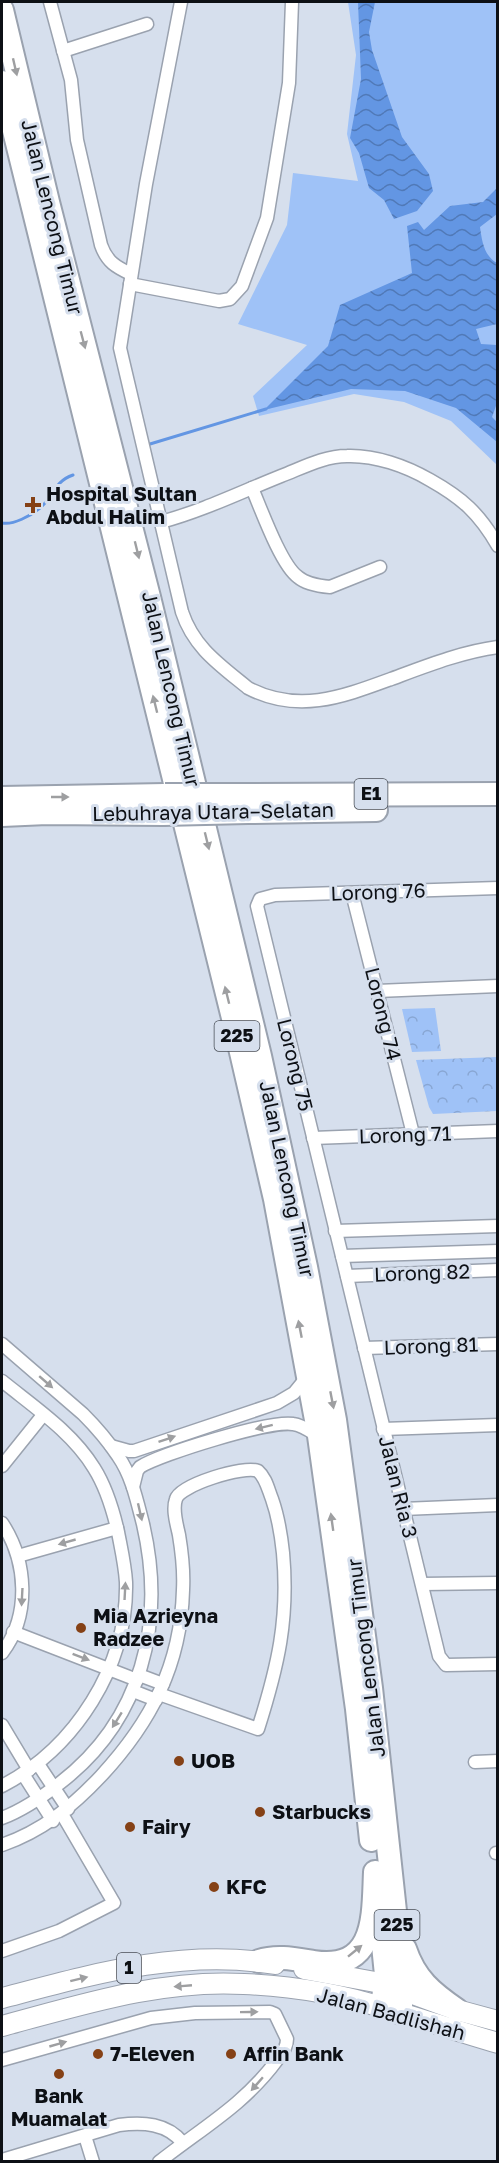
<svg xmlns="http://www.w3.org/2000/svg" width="499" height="2163" font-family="'Golos Text',sans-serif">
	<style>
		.grass { fill: #9fc2f7 }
		.park { fill: url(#park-crowns) }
		.water { fill: url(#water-waves) }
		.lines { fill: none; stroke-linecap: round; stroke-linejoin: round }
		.stream { stroke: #6396e3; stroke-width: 3 }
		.street-casing { stroke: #9aa2af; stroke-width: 15 }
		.primary-casing { stroke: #9aa2af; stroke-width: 22 }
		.highway-casing { stroke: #9aa2af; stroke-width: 26 }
		.street { stroke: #fff; stroke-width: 12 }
		.primary { stroke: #fff; stroke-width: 20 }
		.highway { stroke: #fff; stroke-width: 22 }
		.highway-bridge-casing { stroke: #9aa2af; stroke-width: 26; stroke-linecap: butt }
		.highway-bridge { stroke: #fff; stroke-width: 22 }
		.oneway { fill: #9e9fa1 }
		.poi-dot { fill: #854116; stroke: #d6dfed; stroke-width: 2 }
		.labels { text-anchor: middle; stroke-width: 6; stroke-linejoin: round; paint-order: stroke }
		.shield { fill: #d6dfed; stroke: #494e56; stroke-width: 1.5 }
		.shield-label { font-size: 18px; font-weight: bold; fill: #0d1015 }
		.street-label { font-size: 20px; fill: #0d1015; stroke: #d6dfed }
		.poi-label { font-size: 20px; font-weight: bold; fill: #0d1015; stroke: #d6dfed; text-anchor: start }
	</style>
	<defs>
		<pattern id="park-crowns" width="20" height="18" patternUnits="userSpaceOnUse" patternTransform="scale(1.5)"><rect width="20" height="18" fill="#9fc2f7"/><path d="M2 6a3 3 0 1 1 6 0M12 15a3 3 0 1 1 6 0" fill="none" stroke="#88a6d3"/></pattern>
		<pattern id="water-waves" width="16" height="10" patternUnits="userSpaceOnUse" patternTransform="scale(1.5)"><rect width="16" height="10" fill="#6396e3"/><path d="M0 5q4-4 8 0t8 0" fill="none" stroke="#5079b7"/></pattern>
	</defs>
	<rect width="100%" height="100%" fill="#d6dfed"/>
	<path class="grass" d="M348 2H497V465L451 421 404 402 354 394 259 416 253 396 307 345 238 324 287 225 293 173 358 181 347 134 356 55Z"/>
	<g class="park">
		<path d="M435 1008 441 1051 412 1052 402 1009Z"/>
		<path d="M497 1057V1111L433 1114 429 1107 416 1060Z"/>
	</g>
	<g class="water">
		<path d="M358 2H375L369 32 372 50 402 137 429 174 433 191 417 211 394 219 384 200 369 188 359 153 350 138 361 79Z"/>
		<path d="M497 188V214L480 227C482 241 484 256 497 263V324L476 329 481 344 497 345V403L492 417 497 422V442L456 408 405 391 351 389 264 410 328 346 340 305 412 273 407 226 418 222 424 230 450 206 483 202Z"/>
	</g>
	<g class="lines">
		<g class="stream">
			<path d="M150 444 266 409"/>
			<path d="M2 523C14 525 30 516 40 508 54 497 53 482 73 475"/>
		</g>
		<g class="street-casing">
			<g id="street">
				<path d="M50 2 71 80 77 140 101 245C107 262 116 267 131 274"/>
				<path d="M181 2 146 184 120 348 182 612C194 648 220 665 248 688 298 714 342 697 391 679 426 666 461 652 498 647"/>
				<path d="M63 51 147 24"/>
				<path d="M130 284 219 301 230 299 242 286 267 218 289 83 292 2"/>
				<path d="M252 488C261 509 281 565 298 577 306 584 319 586 330 587L380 567"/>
				<path d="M161 522C202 511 241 492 281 476 302 468 324 456 347 456 375 455 406 466 430 480 462 498 479 513 498 546"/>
				<path d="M498 888 275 895 260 899 257 906 439 1656 446 1665 498 1664"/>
				<path d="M352 893 413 1134"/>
				<path d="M377 991 498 986"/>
				<path d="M313 1138 498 1131"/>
				<path d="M335 1231 498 1226"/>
				<path d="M342 1256 498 1251"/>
				<path d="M347 1276 498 1270"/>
				<path d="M2 1344 83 1414C96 1427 108 1441 118 1456 132 1476 137 1501 143 1524 166 1623 142 1720 60 1783 42 1797 23 1810 2 1818"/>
				<path d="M364 1348 498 1344"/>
				<path d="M2 1381C34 1407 72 1432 94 1468 106 1487 113 1510 118 1532 121 1548 125 1565 126 1582 128 1666 75 1748 2 1786"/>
				<path d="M383 1429 498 1425"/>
				<path d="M111 1446 129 1451H134L277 1403 294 1393 307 1377"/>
				<path d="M2 1466 43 1415"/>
				<path d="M133 1487 137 1471 140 1467C161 1454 270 1420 293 1424 302 1425 310 1431 318 1436"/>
				<path d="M403 1509 498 1505"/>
				<path d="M2 1523C27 1561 31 1615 2 1653"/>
				<path d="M18 1556 117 1528"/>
				<path d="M422 1584 498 1583"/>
				<path d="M13 1632 137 1680"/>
				<path d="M139 1675 163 1684"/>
				<path d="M133 1691 156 1700"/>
				<path d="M2 1725 29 1770"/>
				<path d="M475 1762 498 1761"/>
				<path d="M38 1764 68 1809"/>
				<path d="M23 1774 53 1821"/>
				<path d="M2 1845C42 1831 72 1807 101 1776 151 1722 181 1665 183 1590 184 1572 182 1553 179 1535 177 1525 172 1510 176 1499 180 1485 244 1465 258 1471 266 1478 268 1489 272 1499 278 1516 281 1534 283 1553 289 1619 278 1666 258 1729L159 1694"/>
				<path d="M496 1853H498"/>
				<path d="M2 1951 59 1931 114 1903 62 1814"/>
				<path d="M2 2060 151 2018 195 2013 270 2012 275 2014 287 2039C287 2048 282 2053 277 2060 244 2105 202 2128 159 2162"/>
				<path d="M85 2136 93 2162"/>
				<path d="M2 2160 119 2125C143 2122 167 2123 183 2143"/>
			</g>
		</g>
		<g class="primary-casing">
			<g id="primary">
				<path d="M304 1969 386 1984 457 2010 498 2021"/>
				<path d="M2 1998C90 1975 182 1948 275 1964"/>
				<path d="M2 2026C81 2005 161 1979 244 1984 290 1986 340 1994 384 2008 422 2019 459 2032 498 2043"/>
			</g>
		</g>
		<g class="highway-casing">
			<g id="highway">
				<path d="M2 10 48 202 149 597 260 1056 306 1267 335 1420 371 1688 401 1967V2013"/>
				<path d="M2 82 234 1022 275 1199 319 1436 357 1709 371 1840"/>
				<path d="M244 795 498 794"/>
				<path d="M2 798 165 795"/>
				<path d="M248 812 376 810"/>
				<path d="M2 815 47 813 163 814"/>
				<path d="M405 1949C415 1979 432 1993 457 2010"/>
				<path d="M259 1961C277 1955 295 1959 314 1962 377 1971 373 1915 375 1872"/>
				<path d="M382 2007 386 1975 382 1935"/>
			</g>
		</g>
		<use href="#street" class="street"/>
		<use href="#primary" class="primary"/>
		<use href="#highway" class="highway"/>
		<g class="highway-bridge-casing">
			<g id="highway-bridge">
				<path d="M165 795H244"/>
				<path d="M163 814 248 812"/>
			</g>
		</g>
		<use href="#highway-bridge" class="highway-bridge"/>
	</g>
	<defs><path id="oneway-solid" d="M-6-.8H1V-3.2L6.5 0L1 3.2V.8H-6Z" transform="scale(1.5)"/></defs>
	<g class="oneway">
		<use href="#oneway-solid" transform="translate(15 67) rotate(77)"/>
		<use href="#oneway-solid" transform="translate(83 340) rotate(75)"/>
		<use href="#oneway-solid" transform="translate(137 550) rotate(76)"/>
		<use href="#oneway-solid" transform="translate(155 704) rotate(-104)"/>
		<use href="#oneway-solid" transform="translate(60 797)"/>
		<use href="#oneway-solid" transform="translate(207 841) rotate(76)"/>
		<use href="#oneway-solid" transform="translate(227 995) rotate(-104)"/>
		<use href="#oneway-solid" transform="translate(300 1329) rotate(-101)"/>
		<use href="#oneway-solid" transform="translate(46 1382) rotate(41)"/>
		<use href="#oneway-solid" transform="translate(332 1400) rotate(79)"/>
		<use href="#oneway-solid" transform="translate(264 1427) rotate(166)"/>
		<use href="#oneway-solid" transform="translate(167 1439) rotate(-19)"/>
		<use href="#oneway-solid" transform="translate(140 1512) rotate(77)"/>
		<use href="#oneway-solid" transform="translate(332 1522) rotate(-98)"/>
		<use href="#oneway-solid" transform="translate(67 1542) rotate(164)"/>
		<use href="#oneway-solid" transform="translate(125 1591) rotate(-87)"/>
		<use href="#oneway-solid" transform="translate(22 1597) rotate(93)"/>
		<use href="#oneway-solid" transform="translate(81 1657) rotate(21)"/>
		<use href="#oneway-solid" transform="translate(117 1720) rotate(122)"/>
		<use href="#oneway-solid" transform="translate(355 1951) rotate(-39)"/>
		<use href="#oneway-solid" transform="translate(79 1979) rotate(-14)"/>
		<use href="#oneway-solid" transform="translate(183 1986) rotate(175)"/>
		<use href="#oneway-solid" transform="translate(249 2012) rotate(-1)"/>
		<use href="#oneway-solid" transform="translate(58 2044) rotate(-16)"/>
		<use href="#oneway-solid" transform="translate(257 2084) rotate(131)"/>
	</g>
	<g class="poi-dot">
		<path d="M30 496h6v6h6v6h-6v6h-6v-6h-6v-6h6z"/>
		<circle cx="81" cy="1628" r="6"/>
		<circle cx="179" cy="1761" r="6"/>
		<circle cx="260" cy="1812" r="6"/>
		<circle cx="130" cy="1827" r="6"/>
		<circle cx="214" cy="1887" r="6"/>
		<circle cx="98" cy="2054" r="6"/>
		<circle cx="231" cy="2054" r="6"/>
		<circle cx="59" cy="2074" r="6"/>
	</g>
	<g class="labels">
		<g class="shield">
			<rect x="354.5" y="779" width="33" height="30" rx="4.5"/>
			<rect x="214.5" y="1021" width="45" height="30" rx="4.5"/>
			<rect x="374.5" y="1910" width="45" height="30" rx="4.5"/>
			<rect x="117" y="1953" width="24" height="30" rx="4.5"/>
		</g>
		<g class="shield-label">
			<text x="371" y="800">E1</text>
			<text x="237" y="1042">225</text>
			<text x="397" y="1931">225</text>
			<text x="129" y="1974">1</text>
		</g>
		<g class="street-label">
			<text transform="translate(52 217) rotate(76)" y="7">Jalan Lencong Timur</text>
			<text transform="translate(171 689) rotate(77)" y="7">Jalan Lencong Timur</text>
			<text transform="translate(213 812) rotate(-1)" y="7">Lebuhraya Utara–Selatan</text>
			<text transform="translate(378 892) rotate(-2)" y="7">Lorong 76</text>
			<text transform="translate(383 1014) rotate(76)" y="7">Lorong 74</text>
			<text transform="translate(295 1065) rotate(76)" y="7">Lorong 75</text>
			<text transform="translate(405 1135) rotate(-2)" y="7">Lorong 71</text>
			<text transform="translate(287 1179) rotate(78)" y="7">Jalan Lencong Timur</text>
			<text transform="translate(422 1273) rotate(-2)" y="7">Lorong 82</text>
			<text transform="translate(431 1346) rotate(-2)" y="7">Lorong 81</text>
			<text transform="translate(398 1487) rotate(76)" y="7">Jalan Ria 3</text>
			<text transform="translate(366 1658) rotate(-97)" y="7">Jalan Lencong Timur</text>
			<text transform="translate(391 2014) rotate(15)" y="7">Jalan Badlishah</text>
		</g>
		<g class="poi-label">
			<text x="46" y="501">Hospital Sultan<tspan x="46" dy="23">Abdul Halim</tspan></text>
			<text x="93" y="1623">Mia Azrieyna<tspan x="93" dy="23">Radzee</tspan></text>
			<text x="191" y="1768">UOB</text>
			<text x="272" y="1819">Starbucks</text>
			<text x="142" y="1834">Fairy</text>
			<text x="226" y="1894">KFC</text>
			<text x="110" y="2061">7-Eleven</text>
			<text x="243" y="2061">Affin Bank</text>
			<text x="59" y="2103" text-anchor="middle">Bank<tspan x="59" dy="23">Muamalat</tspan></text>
		</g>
	</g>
	<rect width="499" height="2163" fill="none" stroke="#0d1015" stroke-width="6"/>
</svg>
